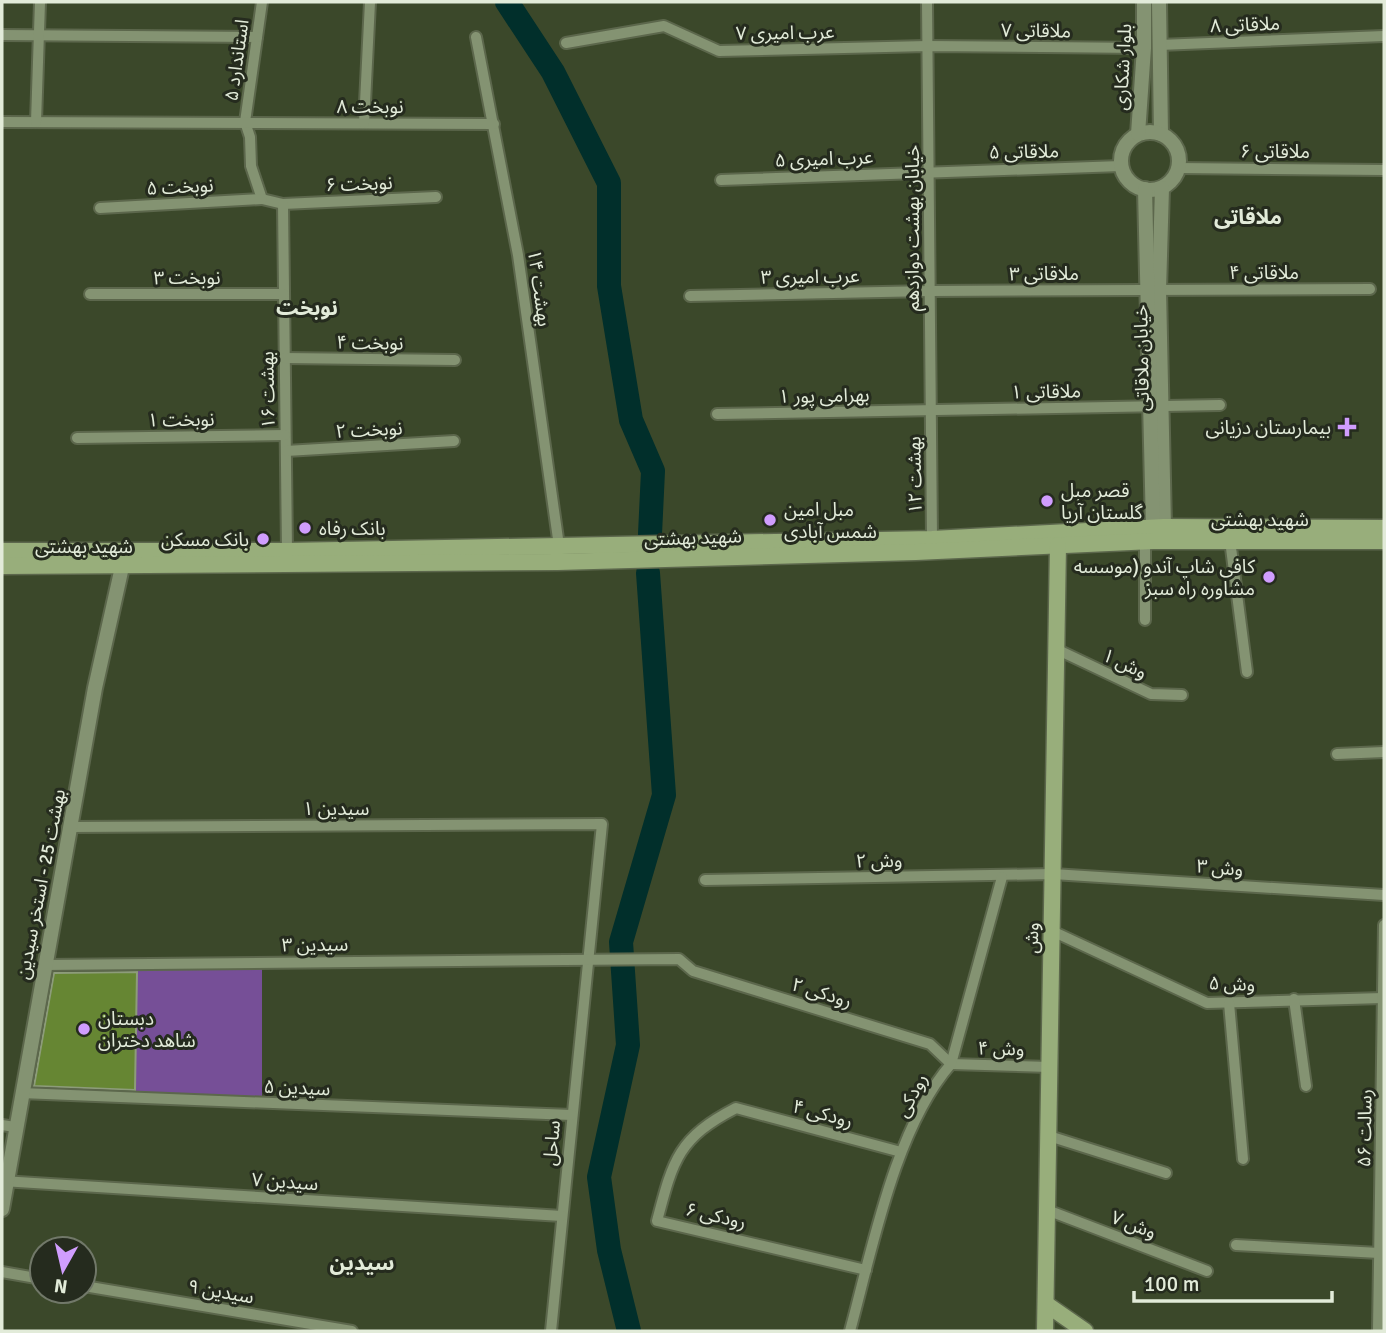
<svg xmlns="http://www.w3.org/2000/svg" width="1386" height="1333" font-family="Signika,'Noto Sans Arabic',sans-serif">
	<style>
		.green { fill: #764f97 }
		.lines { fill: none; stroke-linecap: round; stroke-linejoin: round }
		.river { stroke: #012f2b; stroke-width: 24 }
		.building { fill: #668633; stroke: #8d9c7a; stroke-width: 2 }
		.street-casing { stroke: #5c674c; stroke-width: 14 }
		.secondary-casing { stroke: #5c674c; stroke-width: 18 }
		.primary-casing { stroke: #5c674c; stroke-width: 19 }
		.street { stroke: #849372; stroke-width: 10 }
		.secondary { stroke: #849372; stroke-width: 14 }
		.primary { stroke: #98ae7b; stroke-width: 16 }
		.poi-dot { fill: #d09dfe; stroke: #252b1e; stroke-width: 2.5 }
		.labels { text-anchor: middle; stroke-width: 6; stroke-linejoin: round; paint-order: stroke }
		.street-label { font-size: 19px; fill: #e2ebd9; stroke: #252b1e }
		.poi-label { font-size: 19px; fill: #e2ebd9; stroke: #252b1e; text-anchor: start }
		.neighbourhood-label { font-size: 21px; font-weight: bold; fill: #e2ebd9; stroke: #252b1e }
	</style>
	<rect width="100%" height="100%" fill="#3b482a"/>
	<path class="green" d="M262 962V1103L135 1098 137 964Z"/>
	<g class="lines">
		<g class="river">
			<path d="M507 2 553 72 609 183V286L631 420 653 471 650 534"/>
			<path d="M629 1331 609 1250 599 1177 628 1045 621 942 664 795 648 573"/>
		</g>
	</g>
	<path class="building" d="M137 972 135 1090 34 1086 54 973Z"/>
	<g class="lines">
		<g class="street-casing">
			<g id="street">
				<path d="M262 2 245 122 250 137 251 166 262 199 283 204 436 197"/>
				<path d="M927 2 932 539"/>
				<path d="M2 35 257 37"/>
				<path d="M476 37 518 255 559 546"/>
				<path d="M566 43 664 26 719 51 927 46 1144 48"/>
				<path d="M1159 45 1384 36"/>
				<path d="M2 122 494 124"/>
				<path d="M36 122 40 2"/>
				<path d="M364 123 370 2"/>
				<path d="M1178 168 1384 170"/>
				<path d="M721 180 1121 166"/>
				<path d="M283 204 287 551"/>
				<path d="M100 208 262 199"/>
				<path d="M90 294H284"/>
				<path d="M690 296 930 291 1370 289"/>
				<path d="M284 358 455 360"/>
				<path d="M717 414 1220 405"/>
				<path d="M77 438 285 435"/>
				<path d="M286 451 454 441"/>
				<path d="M1230 540 1247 672"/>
				<path d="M1145 620V541"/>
				<path d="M1056 649 1151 694 1182 695"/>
				<path d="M1337 754 1384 752"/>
				<path d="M70 827 602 824 551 1331"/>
				<path d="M705 880 1053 874 1384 895"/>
				<path d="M1052 931 1207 1003 1383 998"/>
				<path d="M44 965 679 959 693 971 930 1044 951 1064"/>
				<path d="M1294 999 1306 1086"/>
				<path d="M1229 1003 1243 1159"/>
				<path d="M951 1064 1050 1067"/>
				<path d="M21 1093 572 1115"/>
				<path d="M2 1125 15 1127"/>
				<path d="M1049 1136 1166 1173"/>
				<path d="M2 1181 562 1216"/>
				<path d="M1047 1210 1207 1271"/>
				<path d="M1236 1245 1379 1253"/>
				<path d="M866 1270 657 1221C673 1160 678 1138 736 1108L901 1152"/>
				<path d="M2 1272 42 1279"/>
				<path d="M84 1286 352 1331"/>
				<path d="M850 1331C872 1250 895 1128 951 1064L1002 877"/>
				<path d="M1378 1331 1384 925"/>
			</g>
		</g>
		<g class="secondary-casing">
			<g id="secondary">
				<path d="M1159 2 1161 134"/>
				<circle cx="1150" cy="161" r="29"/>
				<path d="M1138 134 1144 48V2"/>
				<path d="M1162 188 1159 290 1164 527"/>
				<path d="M1145 189 1153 528"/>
				<path d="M2 1209 95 688 122 567"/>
			</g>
		</g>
		<g class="primary-casing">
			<g id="primary">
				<path d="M2 551H287L932 539 1164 527 1384 528"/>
				<path d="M2 566 558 562 916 552 1153 541H1384"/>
				<path d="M1046 1304 1085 1331"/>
				<path d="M1045 1331 1058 545"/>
			</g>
		</g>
		<use href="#street" class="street"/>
		<use href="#secondary" class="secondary"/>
		<use href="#primary" class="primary"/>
	</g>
	<g class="poi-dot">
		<path d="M1343.5 416.5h7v7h7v7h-7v7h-7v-7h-7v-7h7z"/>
		<circle cx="1047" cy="501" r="7"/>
		<circle cx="770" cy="520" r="7"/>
		<circle cx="305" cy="528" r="7"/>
		<circle cx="263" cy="539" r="7"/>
		<circle cx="1269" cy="577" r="7"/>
		<circle cx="84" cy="1029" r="7"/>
	</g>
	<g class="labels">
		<g class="street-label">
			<text transform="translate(1245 24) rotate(-2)" y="7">ملاقاتی ۸</text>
			<text transform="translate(1036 30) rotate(1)" y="7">۷ ملاقاتی</text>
			<text transform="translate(785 32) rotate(-1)" y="7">۷ عرب امیری</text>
			<text transform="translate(236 60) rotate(-82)" y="7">۵ استاندارد</text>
			<text transform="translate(1122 67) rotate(-87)" y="7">بلوار شکاری</text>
			<text x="370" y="113">۸ نوبخت</text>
			<text transform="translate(1024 151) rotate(-1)" y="7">ملاقاتی ۵</text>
			<text x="1275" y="158">۶ ملاقاتی</text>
			<text transform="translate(824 158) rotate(-2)" y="7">۵ عرب امیری</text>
			<text transform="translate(359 183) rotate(-2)" y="7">نوبخت ۶</text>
			<text transform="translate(180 186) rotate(-3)" y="7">۵ نوبخت</text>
			<text transform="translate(912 228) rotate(-90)" y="7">خیابان بهشت دوازدهم</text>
			<text x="1264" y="279">ملاقاتی ۴</text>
			<text x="1044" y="280">ملاقاتی ۳</text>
			<text transform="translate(810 276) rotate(-1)" y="7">۳ عرب امیری</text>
			<text x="187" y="284">۳ نوبخت</text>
			<text transform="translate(540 288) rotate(82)" y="7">بهشت ۱۴</text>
			<text transform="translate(370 342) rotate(1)" y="7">۴ نوبخت</text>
			<text transform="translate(1141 358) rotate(-91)" y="7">خیابان ملاقاتی</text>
			<text transform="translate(267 390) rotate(-91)" y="7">۱۶ بهشت</text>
			<text transform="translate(1046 391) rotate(-1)" y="7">ملاقاتی ۱</text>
			<text transform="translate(824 395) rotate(-1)" y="7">۱ بهرامی پور</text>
			<text transform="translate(181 419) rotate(-1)" y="7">۱ نوبخت</text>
			<text transform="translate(369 429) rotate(-3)" y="7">۲ نوبخت</text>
			<text transform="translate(914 475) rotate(-91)" y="7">۱۲ بهشت</text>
			<text x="1260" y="526">شهید بهشتی</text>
			<text transform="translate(693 537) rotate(-2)" y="7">شهید بهشتی</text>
			<text x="84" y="553">شهید بهشتی</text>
			<text transform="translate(1125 663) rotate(25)" y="7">وش ۱</text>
			<text x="336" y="815">سیدین ۱</text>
			<text transform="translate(879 860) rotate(-1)" y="7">وش ۲</text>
			<text transform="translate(1220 867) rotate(4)" y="7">وش ۳</text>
			<text transform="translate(40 884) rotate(-79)" y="7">بهشت 25 - استخر سیدین</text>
			<text transform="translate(1031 938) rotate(-89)" y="7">وش</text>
			<text transform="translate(315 944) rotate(-1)" y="7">سیدین ۳</text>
			<text transform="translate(1232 983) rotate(2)" y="7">وش ۵</text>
			<text transform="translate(822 992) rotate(17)" y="7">رودکی ۲</text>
			<text transform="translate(1001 1048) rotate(1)" y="7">وش ۴</text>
			<text transform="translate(297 1087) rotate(2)" y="7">سیدین ۵</text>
			<text transform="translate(911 1095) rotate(-62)" y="7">رودکی</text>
			<text transform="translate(823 1113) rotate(15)" y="7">رودکی ۴</text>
			<text transform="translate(1364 1128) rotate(-89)" y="7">۵۶ رسالت</text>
			<text transform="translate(551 1143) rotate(-85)" y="7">ساحل</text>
			<text transform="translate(285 1181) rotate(4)" y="7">سیدین ۷</text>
			<text transform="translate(716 1215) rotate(13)" y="7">رودکی ۶</text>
			<text transform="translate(1134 1224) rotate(21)" y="7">وش ۷</text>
			<text transform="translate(221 1291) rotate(10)" y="7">۹ سیدین</text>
		</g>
		<g class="poi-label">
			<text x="1331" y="434" text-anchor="end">بیمارستان دزیانی</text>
			<text x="1061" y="497">قصر مبل<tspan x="1061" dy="22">گلستان آریا</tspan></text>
			<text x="784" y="516">مبل امین<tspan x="784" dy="22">شمس آبادی</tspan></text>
			<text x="319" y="535">بانک رفاه</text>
			<text x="249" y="546" text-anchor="end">بانک مسکن</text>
			<text x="1255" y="573" text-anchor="end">کافی شاپ آندو (موسسه<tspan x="1255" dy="22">مشاوره راه سبز</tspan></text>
			<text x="98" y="1025">دبستان<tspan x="98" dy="22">شاهد دختران</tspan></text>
		</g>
		<g class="neighbourhood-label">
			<text x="1248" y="224">ملاقاتی</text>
			<text x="307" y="315">نوبخت</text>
			<text x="362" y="1270">سیدین</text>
		</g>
	</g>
	<rect width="1386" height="1333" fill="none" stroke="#e2ebd9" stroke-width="7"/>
	<g transform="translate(63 1270) rotate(188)"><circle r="33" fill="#252b1e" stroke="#717869" stroke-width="2"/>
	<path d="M0-5L12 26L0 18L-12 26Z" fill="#d09dfe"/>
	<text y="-10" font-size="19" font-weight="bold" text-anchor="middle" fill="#e2ebd9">N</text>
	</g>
	<path d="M1134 1291v10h198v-10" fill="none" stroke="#e2ebd9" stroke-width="3.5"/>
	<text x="1144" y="1291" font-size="21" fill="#e2ebd9" stroke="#252b1e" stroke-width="5" paint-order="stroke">100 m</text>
</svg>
